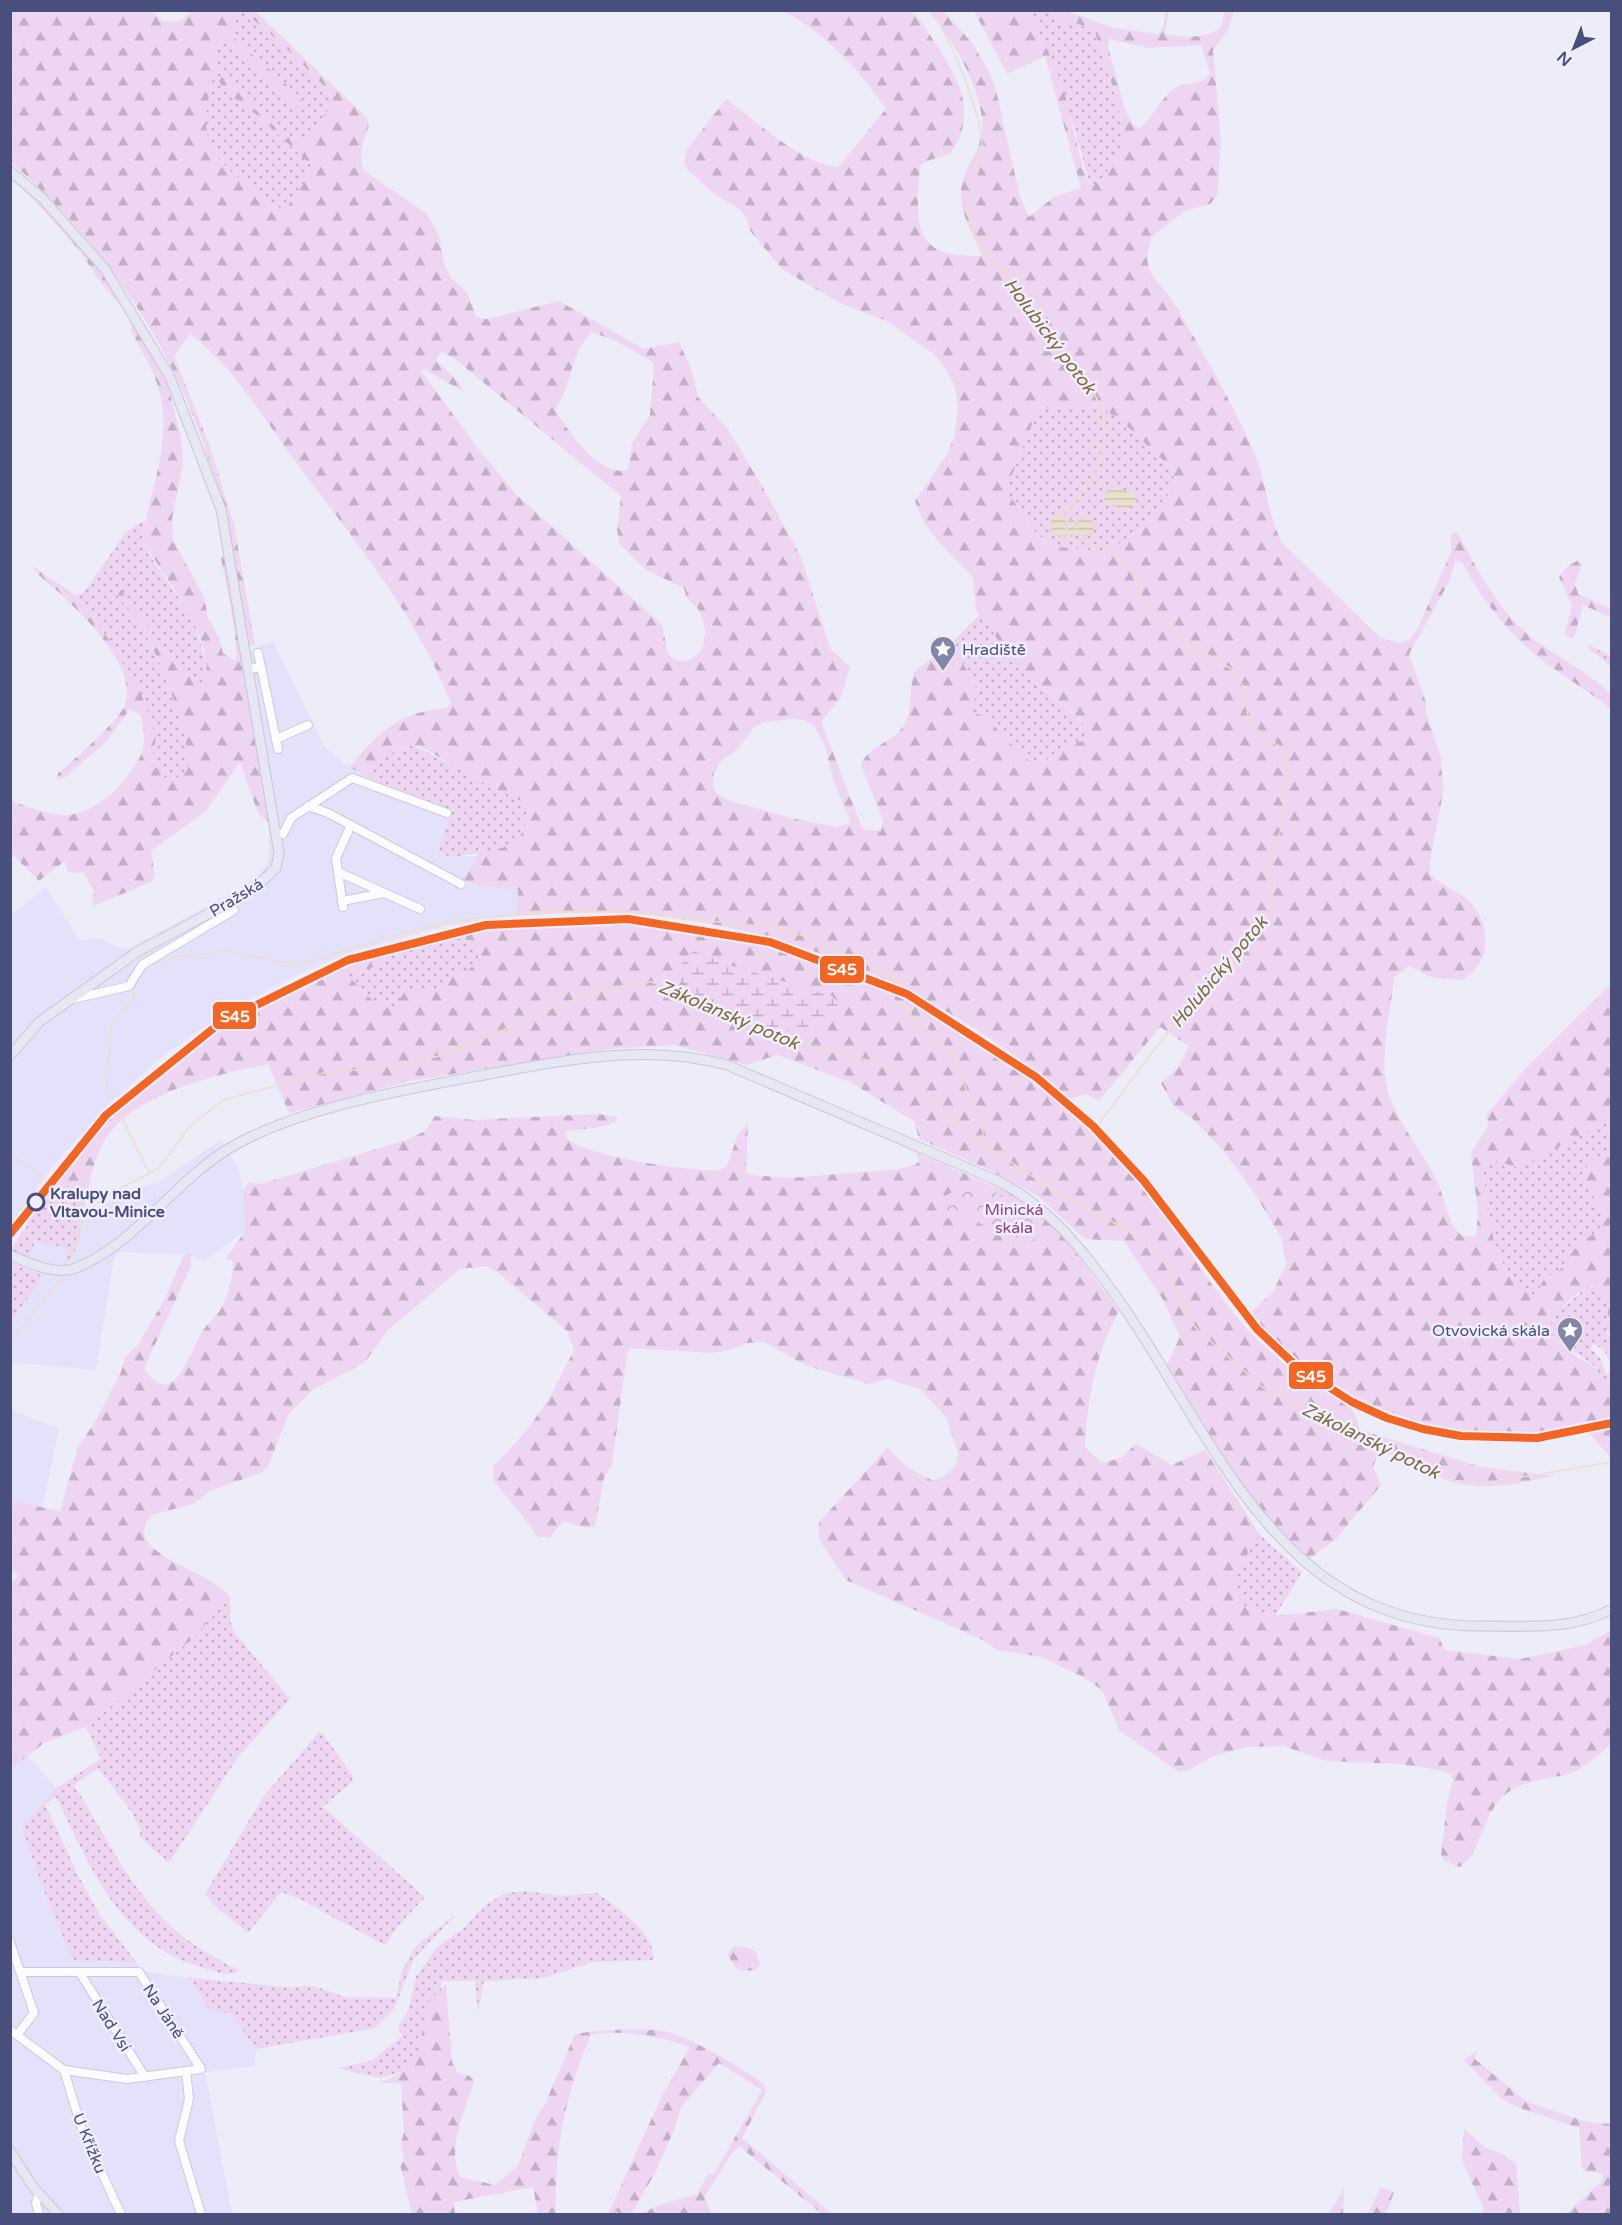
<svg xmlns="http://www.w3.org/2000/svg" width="1622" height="2225" font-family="'Varela Round',sans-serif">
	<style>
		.residential { fill: #e4e2fb }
		.grass { fill: url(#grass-dots) }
		.forest { fill: url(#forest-firs); fill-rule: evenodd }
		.wetland { fill: url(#wetland-marsh) }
		.park { fill: url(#park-crowns) }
		.water { fill: url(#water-rules) }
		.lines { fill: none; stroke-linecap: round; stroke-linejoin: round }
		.stream { stroke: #ecdfcc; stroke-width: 1.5 }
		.minor-casing { stroke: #c9cadd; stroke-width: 10 }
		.major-casing { stroke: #c6c7d8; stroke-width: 11 }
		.minor { stroke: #fcfcfe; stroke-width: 8 }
		.major { stroke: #e7e6f3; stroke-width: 9 }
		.rail-1-casing { stroke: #f1efff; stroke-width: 12 }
		.rail-1 { stroke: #f26522; stroke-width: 8 }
		.stop-dot { fill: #f1efff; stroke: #484f7c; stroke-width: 3 }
		.labels { text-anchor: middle; stroke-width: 5; stroke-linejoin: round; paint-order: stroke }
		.poi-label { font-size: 16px; fill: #484f7c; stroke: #f1efff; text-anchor: start }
		.street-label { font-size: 16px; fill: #484f7c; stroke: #f1efff }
		.stop-label { font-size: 16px; font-weight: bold; fill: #484f7c; stroke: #f1efff; text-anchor: start }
		.park-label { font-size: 16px; fill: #8f4380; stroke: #f1efff }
		.water-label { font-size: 18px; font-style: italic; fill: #826a39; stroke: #f1efff }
		.line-badge { stroke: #f1efff; stroke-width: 2 }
		.badge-label { font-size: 16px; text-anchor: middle; font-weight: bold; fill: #fff }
	</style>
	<defs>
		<pattern id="grass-dots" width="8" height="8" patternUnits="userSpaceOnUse" patternTransform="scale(1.5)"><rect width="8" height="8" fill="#eed5f1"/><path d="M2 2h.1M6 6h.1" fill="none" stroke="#c3afc8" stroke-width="1.8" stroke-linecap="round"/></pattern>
		<pattern id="forest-firs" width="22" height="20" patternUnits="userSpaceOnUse" patternTransform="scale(1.5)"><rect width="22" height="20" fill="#eed5f1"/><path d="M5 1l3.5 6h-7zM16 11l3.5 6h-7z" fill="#c3afc8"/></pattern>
		<pattern id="wetland-marsh" width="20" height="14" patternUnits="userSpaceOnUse" patternTransform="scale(1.5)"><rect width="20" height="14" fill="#eed5f1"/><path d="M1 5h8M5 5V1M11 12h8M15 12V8" fill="none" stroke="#c3afc8"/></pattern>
		<pattern id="park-crowns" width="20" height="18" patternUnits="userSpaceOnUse" patternTransform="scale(1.5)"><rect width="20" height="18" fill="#eed5f1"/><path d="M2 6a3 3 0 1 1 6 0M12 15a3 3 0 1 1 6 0" fill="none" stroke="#c3afc8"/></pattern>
		<pattern id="water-rules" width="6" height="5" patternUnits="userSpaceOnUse" patternTransform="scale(1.5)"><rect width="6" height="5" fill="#ecdfcc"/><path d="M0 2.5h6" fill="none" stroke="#ccc1b3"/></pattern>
	</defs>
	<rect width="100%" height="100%" fill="#edecf9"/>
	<g class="residential">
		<path d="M273 641 324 746 345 764 370 779 452 810 447 856H476L463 879 484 886 518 890 516 916 445 926 351 952 296 975 220 1016 159 1059 106 1107 52 1167 11 1226V915L46 887 79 940 99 938 125 950 242 888 262 871 269 860V823L242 660 256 647Z"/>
		<path d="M221 1140 238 1168 243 1191 245 1231 203 1262 191 1255 161 1254 120 1252 114 1257 96 1370 14 1363 11 1367V1321L41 1280V1275L11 1263V1248L53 1185 82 1222 122 1193 159 1182Z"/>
		<path d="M10 1410 59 1428 42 1509 11 1501Z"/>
		<path d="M27 1755 56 1788 22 1829 47 1899 73 1960 137 1963 142 1971 187 1978 209 2009 231 2014 256 2049 255 2066 205 2072 232 2214H11L10 1769Z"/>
	</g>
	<g class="grass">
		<path d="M239 11C257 15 312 75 329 91L333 100C331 107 311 136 306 141 278 139 241 95 223 75L225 91 261 118 314 168 287 207 282 209C262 200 217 163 207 142 200 127 215 55 220 39L254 67 277 92 309 114 285 83 229 34Z"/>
		<path d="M1031 11H1048L1066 23 1070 20 1095 32C1103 60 1123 110 1122 137 1121 158 1106 176 1091 188L1074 127Z"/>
		<path d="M1084 405 1106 410 1129 428 1171 468 1176 484 1142 529 1105 552 1059 547 1037 535 1006 490 1038 409Z"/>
		<path d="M145 520 142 538 154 562 193 618 208 669 201 684 183 673 116 594C124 605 136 615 142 627 163 668 186 721 189 767L180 777 166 779 151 761 156 736 107 637 74 594 78 595 85 591 126 532Z"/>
		<path d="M981 613 1015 665 1084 724 1088 730 1084 741 1065 745 1041 764C1023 764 1001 730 986 720 980 716 974 714 969 711L978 692 961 659 949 645Z"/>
		<path d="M1588 644 1611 657V666L1590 650Z"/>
		<path d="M413 745 526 803 527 816 522 836 503 850 450 857 438 851 452 810 370 779 368 775C374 758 398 750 413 745Z"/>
		<path d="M448 937 475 941 479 951 478 960 467 972 453 975 441 990 422 991 392 1008 372 1000 346 975 380 965 383 953Z"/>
		<path d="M1611 1119V1152L1591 1161 1596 1200 1603 1218 1601 1229C1580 1242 1576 1246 1563 1266 1559 1273 1549 1275 1544 1280 1538 1286 1541 1292 1533 1295L1508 1273 1495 1249 1483 1173 1491 1159 1515 1167 1527 1164Z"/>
		<path d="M53 1185C84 1203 90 1240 64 1266L68 1249 55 1245 53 1247 35 1240 30 1258 11 1250Z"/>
		<path d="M11 1263 41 1275V1280L11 1321Z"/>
		<path d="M1588 1286 1597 1288 1609 1305 1607 1334 1611 1337V1363L1603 1349 1593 1344 1591 1349 1600 1358 1607 1376 1611 1369V1382L1605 1383 1598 1375 1597 1368 1546 1332 1557 1313Z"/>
		<path d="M1260 1535 1302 1572 1275 1616 1246 1608 1234 1591 1238 1569Z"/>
		<path d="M230 1597V1620L234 1632 290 1699 238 1757 171 1860 168 1863 139 1836 141 1830 130 1810 98 1768 74 1785C109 1840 136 1905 192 1943 207 1954 224 1962 240 1971 228 1978 213 1971 200 1967 120 1943 90 1866 56 1797L45 1804 78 1875 100 1915 137 1963 73 1960 47 1899 22 1829 56 1788 101 1759 86 1727 192 1639Z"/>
		<path d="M319 1732 323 1734 353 1776 352 1782 323 1807 425 1897 399 1925 385 1945 298 1898 281 1892 248 1933 216 1907 205 1894 263 1797Z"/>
		<path d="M526 1891 562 1896 597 1893C617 1907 655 1933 654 1960L593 1962 543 1978 484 1981 478 2013 475 1981H441L439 2061 380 2078 338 2068 371 2061 402 2036 398 2027 408 2011 416 1977 436 1948 465 1927 486 1904 506 1893Z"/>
		<path d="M456 1914 414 1959 394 2009 375 2028 256 2049 231 2014 209 2009 188 1978 183 1977 285 1987 314 1986 345 1997 396 1998 402 1971 416 1946Z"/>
	</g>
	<g class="forest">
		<path d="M11 11H151L163 22 180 21 193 11H255L366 117 369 125C363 141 359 153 363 170L427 214 439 236 444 263 451 278 467 292 476 317 487 319 559 301 644 349 679 342 692 371 698 397 727 428 760 482 801 557 830 648 850 667 840 699 822 720V724L861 825 865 830 881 831 883 820 861 765C869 744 896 743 905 723 913 708 909 688 914 672L949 645 961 659 978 692 969 711 984 716 1026 759 1041 764 1065 745 1084 741 1088 730 1083 722 1013 663 981 614 979 615 976 610 973 577C951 553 925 534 915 501L946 456 954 438 958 409 955 388 947 371 935 355 887 321 840 303 783 270 751 232 746 217 739 209 713 193 688 170 684 164 686 151 726 99C754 120 802 164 838 167L886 109C858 68 828 36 784 11H909C922 20 929 34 938 47 960 83 978 114 950 154L927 161 921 165C918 178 918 190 918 203 917 250 940 256 982 256 974 234 960 216 961 191 962 169 981 152 982 130 985 93 952 37 928 11H943L973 44 988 70 996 90 1020 197 1029 217 1054 197 1081 188 1045 56 1007 74 974 11H1031L1063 87 1083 168 1091 188C1106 176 1121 158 1122 137 1123 109 1103 60 1095 32L1070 20 1066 23 1048 11H1065L1115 28 1158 34 1163 27 1166 11H1169L1165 33C1177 39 1208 38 1219 29 1223 25 1223 16 1225 11H1234L1228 30 1213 50 1221 141 1217 196 1210 204 1184 211 1152 237C1141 269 1151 273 1170 297 1179 309 1186 324 1194 337 1216 377 1240 417 1257 460 1267 487 1269 519 1282 543L1381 638 1400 643 1409 640 1418 628 1451 552V534L1457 532C1478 571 1500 614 1536 641 1561 659 1588 672 1611 694V709C1585 688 1554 672 1529 649 1500 624 1480 595 1462 562L1455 561 1449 582 1409 654 1426 702V712L1441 758 1443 794 1430 860V874C1442 886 1461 892 1472 904 1492 927 1490 967 1461 980L1431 977 1409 966 1394 977C1391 1015 1376 1063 1391 1100 1402 1128 1422 1152 1436 1179 1446 1199 1446 1221 1462 1236L1476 1237 1478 1214 1471 1153 1489 1124 1486 1116 1525 1069 1611 984V1119L1527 1164 1515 1167 1492 1159 1483 1173 1495 1249 1508 1273 1533 1295C1541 1292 1538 1286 1544 1280 1549 1274 1559 1273 1563 1266 1574 1247 1582 1241 1601 1229V1212L1582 1174 1591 1161 1611 1152V1337L1606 1329 1609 1305 1593 1286C1579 1286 1550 1319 1546 1332L1576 1356 1597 1369 1598 1375 1605 1383 1611 1382V1418C1480 1463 1339 1414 1248 1315L1273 1292 1286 1265 1281 1237 1255 1194 1222 1149 1193 1119 1173 1105 1161 1083 1178 1068 1189 1046 1160 1027 1099 1101 1086 1094 1069 1099C945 991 790 924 625 913 589 911 552 914 516 916L518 890 484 886 462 880 479 853C512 849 530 839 526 803L483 783 420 746C401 743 385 758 371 768L370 779 350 767C366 746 388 723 415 714 426 710 438 710 448 707L451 703C415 613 355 541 298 465 265 421 235 368 190 334L174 356 209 444 234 525 255 644 250 646C238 588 230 529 213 473 177 350 106 246 11 162ZM239 12C256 15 313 75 329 91L333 100C331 106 311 136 306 141 278 139 241 95 223 75L220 77 219 81 225 91 261 118 314 168 287 207 282 209C273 205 268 198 260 193 202 155 198 136 215 70 217 59 216 51 220 39L254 67 277 92 309 114 311 111 285 83 229 34ZM1109 39 1149 48 1201 45 1210 73C1203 86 1187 81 1175 88 1160 98 1154 117 1140 128L1134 126 1125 110 1108 47ZM591 332 614 340 651 361 654 366 650 415 632 443 628 470C601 479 567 430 555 410 573 383 568 359 591 332ZM442 352 455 359 621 496 617 530 619 543 646 570 684 588C687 606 696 601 701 615 708 632 707 652 689 660 680 664 675 660 668 654L662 625 518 496 480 451 421 371 424 369 464 392 460 384 437 361V356ZM1084 405 1106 410 1129 428 1171 468 1176 484 1142 529 1105 552 1059 547 1037 536 1006 490 1038 409ZM792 719 804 720 815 727 825 746 833 779 851 823 835 827 796 819 730 801 716 793 713 787 714 772 721 761 738 749 754 727 764 722Z"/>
		<path d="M11 173 33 192 100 266 122 305C110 300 87 260 76 247 55 223 34 199 11 178Z"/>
		<path d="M136 323 168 386 181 438 183 464 172 518 173 540 204 597 208 618 219 638 223 653 235 661C241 649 224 576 221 558L226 553 269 823 258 813 240 762 206 811 151 851 155 876 151 882 93 906 94 892 84 873 68 872 65 861 39 881 11 853V800C23 806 55 817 69 815 100 811 127 782 141 755 146 744 144 725 140 714L129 710 106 742 64 778 56 780 58 773C72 762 120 720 125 705 137 670 91 623 68 601 58 590 39 578 32 566L74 594 107 637 141 693 156 736 152 762 166 779 180 777 189 767C186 723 163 666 142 627 136 615 124 605 116 594L119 587 166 653 183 673 201 684C203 679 207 672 207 666 202 617 164 580 142 538 151 487 175 435 157 383 151 365 139 347 130 329Z"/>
		<path d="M1578 560 1582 565 1575 583 1578 594 1611 609V617L1583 605 1574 638H1568L1565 633 1572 606 1559 577 1567 567Z"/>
		<path d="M588 922C803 927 991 1017 1134 1177 1174 1222 1201 1275 1240 1321 1261 1346 1287 1367 1313 1385 1323 1392 1343 1398 1350 1407 1355 1413 1357 1423 1360 1430L1481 1467 1554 1476C1529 1481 1502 1488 1476 1486 1467 1485 1454 1483 1445 1479 1422 1470 1402 1448 1377 1456L1373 1467 1381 1485 1335 1540 1310 1558C1246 1510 1207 1434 1166 1367L1180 1337 1162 1298 1124 1241 1085 1239 1038 1196 990 1170 919 1139 914 1121 850 1082 777 1055 747 1065 675 1045 607 1049 410 1081 289 1113 268 1064C219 1074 129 1094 103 1143 90 1168 87 1195 82 1222L68 1193 53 1185C143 1054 293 967 447 935 493 925 541 924 588 922ZM448 937 475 941 479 951 478 960 467 972 453 975 441 990 416 989 404 993 392 1008 372 1000 347 975 380 965 383 953Z"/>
		<path d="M598 1114 617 1117 615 1122 602 1127 565 1131 567 1139C586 1156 692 1172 719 1170L727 1166 738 1134 748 1123 746 1172 751 1175 791 1178 898 1169 915 1165 919 1161 917 1155 907 1149 1023 1199 1064 1237 1119 1311C1096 1351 1087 1400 1085 1447L1102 1463 1121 1458 1136 1444 1172 1465 1205 1450 1260 1535 1238 1569 1234 1591 1246 1608 1275 1616 1337 1609 1439 1638 1445 1650 1520 1659 1585 1645 1611 1630V1744C1598 1755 1582 1771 1565 1775 1545 1779 1524 1781 1507 1793 1483 1810 1483 1851 1460 1867L1445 1861 1441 1856 1447 1803 1453 1780 1451 1774 1439 1770 1399 1764 1326 1761 1284 1746 1246 1747 1214 1756 1188 1770 1179 1772 1119 1730 1102 1690 1085 1678 1042 1657 997 1650 983 1640 846 1580 819 1539V1522L888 1447C899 1463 916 1473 934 1481L947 1474 956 1465 958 1453 946 1417 920 1389 888 1379 869 1384 807 1366 764 1342 747 1343 730 1350 712 1353 631 1348 627 1354 612 1465 604 1478 595 1526 587 1528 564 1521 550 1537H539L494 1481 493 1467 525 1433 550 1397 574 1350 567 1331 497 1272 486 1266 460 1269 388 1330 364 1363 314 1389 288 1415 268 1467 262 1472 210 1491 193 1504 151 1515C147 1521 142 1530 145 1537 155 1561 212 1574 230 1597L192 1639 86 1727 44 1743 11 1769 10 1585 18 1576 11 1569V1501L60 1511 78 1447 95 1422 120 1374 126 1356 138 1345 166 1297 183 1256 191 1255V1267L144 1368C173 1414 190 1352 202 1332 207 1324 215 1318 220 1310 227 1299 235 1274 232 1261L226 1259 245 1231 243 1191 249 1182 261 1184 409 1139 425 1131 435 1116 473 1120Z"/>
		<path d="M1611 1428H1612L1611 1458 1590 1434Z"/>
		<path d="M735 1946 750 1948 757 1954 760 1964 756 1970 744 1971 736 1968 727 1954Z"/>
		<path d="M446 1984 452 2062 458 2073 470 2076 474 2081C465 2113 446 2145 460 2177L495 2185 518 2166 535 2119 545 2104 575 2034C597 2030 650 2026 671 2033 705 2045 734 2064 764 2084L766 2092 742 2138 832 2214H822L739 2146 728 2159 704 2197 712 2214H640L659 2205 697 2194 708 2174H714L762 2090 719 2063 681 2107 675 2128 654 2175 631 2214H619L618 2212 608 2214 661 2098 690 2047C658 2035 624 2030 591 2034 565 2096 554 2148 556 2214H538L533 2187 454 2202 455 2214H412L400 2164 404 2159 401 2143 404 2132 401 2083H379L401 2073 418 2055 428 2002Z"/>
		<path d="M1476 2052 1475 2059 1527 2102 1587 2122 1611 2124V2214H1566L1603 2180V2175L1597 2172H1586L1582 2168 1579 2128 1517 2107 1501 2098 1464 2060Z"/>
		<path d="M1464 2129 1486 2148 1501 2153 1516 2163 1520 2214H1481L1484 2209 1462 2160Z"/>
		<path d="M1344 2188 1343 2214H1329Z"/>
		<path d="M1380 2188 1394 2192 1386 2214H1368Z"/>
	</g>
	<path class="wetland" d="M694 951 723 963 832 996 839 1003 809 1031 756 1032 705 1006 678 976C681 964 683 958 694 951Z"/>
	<path class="park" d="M973 1185 1030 1205 1038 1238 1027 1242 983 1225 967 1216 956 1225 959 1219 937 1218C940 1192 951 1192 973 1185Z"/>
	<g class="water">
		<path d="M1114 487 1135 494 1137 500 1127 510 1107 504 1104 499 1108 490Z"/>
		<path d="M1054 515 1066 518 1065 536 1060 537 1052 532 1050 524Z"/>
		<circle cx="1085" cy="527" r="9"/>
		<path d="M1074 518 1076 532 1071 537 1068 533V521Z"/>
	</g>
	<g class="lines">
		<g class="stream">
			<path d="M930 10C949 31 985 123 982 150 980 176 963 203 973 230 982 253 1000 266 1014 285 1020 292 1022 301 1028 308 1044 332 1066 352 1083 375 1121 428 1105 473 1062 516"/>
			<path d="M151 964 180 956 232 951 298 965 406 932 469 919 542 912H624L779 928 807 937 895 977 900 983 893 996 894 1000 941 1041 953 1056 983 1132 982 1142"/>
			<path d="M112 1097C101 1073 108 1067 110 1043 110 1035 109 1028 114 1021 125 1003 135 1006 135 982"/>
			<path d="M117 1108 150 1174"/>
			<path d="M10 1153 46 1179"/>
			<path d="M54 1183 70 1193 85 1217"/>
			<path d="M1049 1187C1083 1148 1111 1107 1142 1066 1183 1012 1226 961 1270 910L1273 901 1268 869 1281 829 1288 762 1282 749 1249 723 1243 686 1235 671 1187 643 1168 622 1145 605 1130 569 1115 554 1100 546 1061 536"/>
			<path d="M68 1265 85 1217 91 1208 111 1193 158 1169 190 1126 223 1100 324 1073 395 1066 452 1053 554 1007 596 992 640 982H652L791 1043 872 1061 896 1071 982 1143 1049 1187 1134 1234 1157 1252 1167 1266 1187 1316 1196 1328 1262 1387 1327 1421 1450 1480 1486 1483 1612 1462"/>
			<path d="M10 1343 64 1275"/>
		</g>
		<g class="minor-casing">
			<g id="minor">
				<path d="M258 653 261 667"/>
				<path d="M249 669 261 667 276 739 308 725"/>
				<path d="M276 739 278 749"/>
				<path d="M308 806 328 813 461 884"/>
				<path d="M351 825 336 858 338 872 420 909"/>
				<path d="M278 834H283L291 818 352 778 447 813"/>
				<path d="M338 872 343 907"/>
				<path d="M342 901 384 893"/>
				<path d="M73 999 129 986 142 965 234 910"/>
				<path d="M10 1942 34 2013 17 2035"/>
				<path d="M80 1973 145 2077"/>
				<path d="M10 2030 64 2070 127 2079 201 2069 139 1972H23"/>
				<path d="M64 2070 83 2133 121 2214"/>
				<path d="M186 2071 189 2099 179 2141 201 2214"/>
				<path d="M39 2194 36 2203 39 2214"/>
			</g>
		</g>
		<g class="major-casing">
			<g id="major">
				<path d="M10 171 42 198 105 269 170 377 221 509 279 853 276 868 253 890 137 952 39 1022 10 1056"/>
				<path d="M10 1255C29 1263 56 1276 76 1268 132 1246 173 1184 225 1151 293 1108 409 1089 489 1074 533 1066 579 1057 624 1055 659 1053 693 1056 727 1065L996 1180C1042 1203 1072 1237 1102 1277 1212 1421 1268 1630 1487 1626 1530 1626 1573 1630 1612 1609"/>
				<path d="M10 2151 33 2187 58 2214"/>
			</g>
		</g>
		<use href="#minor" class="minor"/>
		<use href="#major" class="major"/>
		<g class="rail-1-casing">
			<path id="rail-1" d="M10 1234 106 1115 220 1023 348 960 486 925 628 919 770 942 907 994 1036 1077 1093 1126 1144 1181 1257 1329 1296 1366 1352 1402 1387 1418 1423 1429 1461 1436 1537 1438 1612 1423"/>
		</g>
		<use href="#rail-1" class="rail-1"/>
	</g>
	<defs>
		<g id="sight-pin" transform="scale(1.35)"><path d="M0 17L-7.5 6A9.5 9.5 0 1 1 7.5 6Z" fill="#8286a8" stroke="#f1efff"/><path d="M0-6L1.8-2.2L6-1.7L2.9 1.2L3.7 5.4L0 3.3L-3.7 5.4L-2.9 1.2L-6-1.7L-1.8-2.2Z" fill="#fff"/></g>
	</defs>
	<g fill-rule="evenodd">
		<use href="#sight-pin" x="943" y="649"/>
		<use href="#sight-pin" x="1570" y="1330"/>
	</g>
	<circle class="stop-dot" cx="36" cy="1202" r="8"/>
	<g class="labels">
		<g class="poi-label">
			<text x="962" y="655">Hradiště</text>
			<text x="1550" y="1336" text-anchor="end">Otvovická skála</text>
		</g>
		<g class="street-label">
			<text transform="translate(236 897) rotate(-31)" y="6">Pražská</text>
			<text transform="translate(164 2011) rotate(57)" y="6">Na Jáně</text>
			<text transform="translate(112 2025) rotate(58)" y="6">Nad Vsí</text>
			<text transform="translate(90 2143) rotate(68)" y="6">U Křížku</text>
		</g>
		<g class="stop-label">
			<text x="50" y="1199">Kralupy nad<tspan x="50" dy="18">Vltavou-Minice</tspan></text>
		</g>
		<g class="park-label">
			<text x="1014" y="1215">Minická<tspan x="1014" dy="18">skála</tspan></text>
		</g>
		<g class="water-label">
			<text transform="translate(1050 336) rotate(53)" y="6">Holubický potok</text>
			<text transform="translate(1219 972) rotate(-50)" y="6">Holubický potok</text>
			<text transform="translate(729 1015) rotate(23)" y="6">Zákolanský potok</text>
			<text transform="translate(1371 1441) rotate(26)" y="6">Zákolanský potok</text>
		</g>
	</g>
	<g class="line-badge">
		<rect x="819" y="955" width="46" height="29" rx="6" fill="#f26522"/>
		<rect x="212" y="1001" width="45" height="29" rx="6" fill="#f26522"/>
		<rect x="1288" y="1361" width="46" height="29" rx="6" fill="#f26522"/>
	</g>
	<g class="badge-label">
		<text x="842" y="975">S45</text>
		<text x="235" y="1022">S45</text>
		<text x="1311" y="1382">S45</text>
	</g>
	<rect width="1622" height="2225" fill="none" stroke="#484f7c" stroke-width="24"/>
	<g transform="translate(1574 48) rotate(222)" stroke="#f1efff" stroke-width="4.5" paint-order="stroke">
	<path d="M0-4.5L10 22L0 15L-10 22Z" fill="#484f7c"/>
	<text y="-9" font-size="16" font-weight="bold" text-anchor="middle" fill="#484f7c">N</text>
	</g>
</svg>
